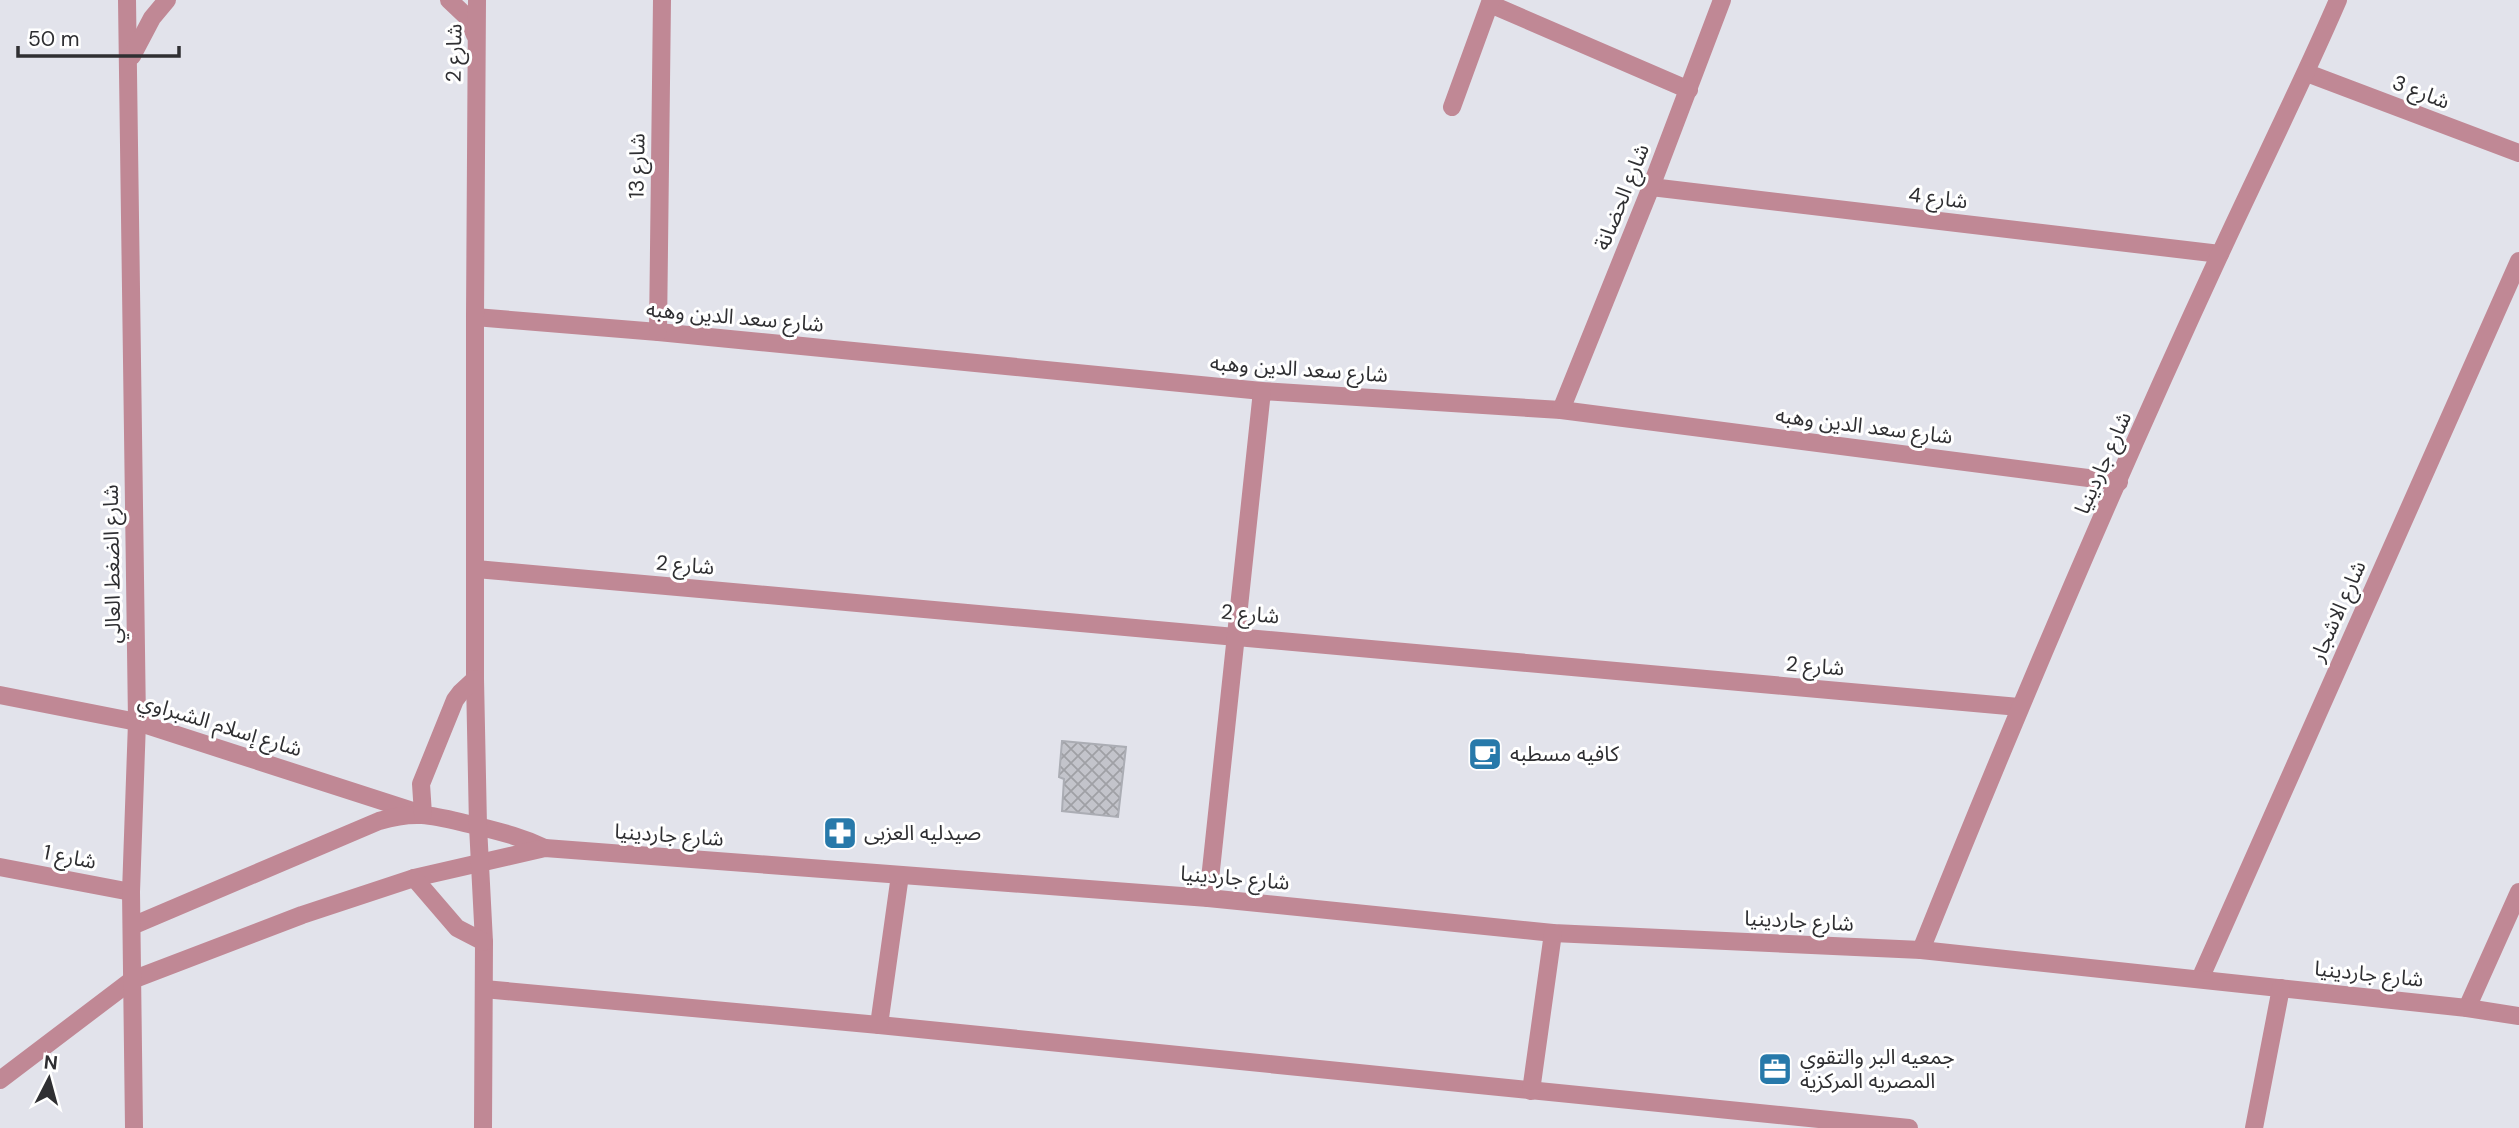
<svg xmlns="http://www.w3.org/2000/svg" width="2519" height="1128" font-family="'DM Sans','Noto Sans Arabic',sans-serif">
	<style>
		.building { fill: url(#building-cross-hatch); stroke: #abadb4; stroke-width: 2 }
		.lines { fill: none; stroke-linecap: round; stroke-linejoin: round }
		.minor { stroke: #c08895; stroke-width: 18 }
		.tertiary { stroke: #c08895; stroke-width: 18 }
		.labels { text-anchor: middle; stroke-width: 6; stroke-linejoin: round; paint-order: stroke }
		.street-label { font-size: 21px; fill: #2f2f32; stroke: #fff }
		.poi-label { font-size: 21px; fill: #2f2f32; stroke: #fff; text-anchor: start }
	</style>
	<defs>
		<pattern id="building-cross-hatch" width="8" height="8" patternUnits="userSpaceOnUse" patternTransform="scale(1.75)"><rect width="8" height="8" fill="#c3c4cb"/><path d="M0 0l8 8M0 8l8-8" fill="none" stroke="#9fa0a5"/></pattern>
	</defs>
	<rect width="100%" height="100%" fill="#e2e3eb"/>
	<path class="building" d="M1062 741 1126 747 1118 817 1062 811 1064 779 1059 777Z"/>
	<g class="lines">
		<g class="minor">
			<path d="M1490 4 1689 90"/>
			<path d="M2307 73 2519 153"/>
			<path d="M1452 107 1491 0"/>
			<path d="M1651 187 2220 254"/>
			<path d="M475 317 658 332 1262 391 1561 410 2119 482"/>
			<path d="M658 332 662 0"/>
			<path d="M1561 410 1651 187 1722 0"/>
			<path d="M476 569 2019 707"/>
			<path d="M0 695 137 722 416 812"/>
			<path d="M0 867 131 892"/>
			<path d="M1208 898 1262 391"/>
			<path d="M132 926 379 821C420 809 437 817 477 826 501 832 522 837 545 848"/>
			<path d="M1921 950C2015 716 2114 483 2220 254 2259 169 2301 86 2338 0"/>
			<path d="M2200 979 2519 261"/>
			<path d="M484 989 879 1025 1909 1128"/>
			<path d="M2467 1008 2519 892"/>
			<path d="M879 1025 900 875"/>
			<path d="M0 1080 132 980 302 915 414 878 545 848 1208 898 1553 933 1921 950 2467 1008 2519 1016"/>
			<path d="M1531 1091 1553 933"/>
			<path d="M2254 1128 2281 988"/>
		</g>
		<g class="tertiary">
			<path d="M127 0 137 722 131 892 134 1128"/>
			<path d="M449 0 468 18 475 35"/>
			<path d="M477 0 475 317V679L478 826 484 942 483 1128"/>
			<path d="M132 56 152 18 167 0"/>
			<path d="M423 814 421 784 455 700 461 692 475 679"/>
			<path d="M414 878 457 928 484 942"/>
		</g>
	</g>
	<defs>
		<g id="cafe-square" transform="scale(1.75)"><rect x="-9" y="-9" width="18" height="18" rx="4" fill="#2779aa" stroke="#fff"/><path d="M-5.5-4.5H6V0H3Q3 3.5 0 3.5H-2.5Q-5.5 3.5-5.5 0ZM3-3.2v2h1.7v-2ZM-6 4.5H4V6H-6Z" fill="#fff"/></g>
		<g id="pharmacy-square" transform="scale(1.75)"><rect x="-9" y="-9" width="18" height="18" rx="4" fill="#2779aa" stroke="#fff"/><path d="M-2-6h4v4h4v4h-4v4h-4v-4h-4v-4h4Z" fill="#fff"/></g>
		<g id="office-square" transform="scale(1.75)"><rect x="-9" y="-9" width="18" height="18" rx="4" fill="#2779aa" stroke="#fff"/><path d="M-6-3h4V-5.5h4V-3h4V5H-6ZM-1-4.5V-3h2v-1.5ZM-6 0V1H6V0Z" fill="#fff"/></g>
	</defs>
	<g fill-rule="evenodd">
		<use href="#cafe-square" x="1485" y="754"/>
		<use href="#pharmacy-square" x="840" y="833"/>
		<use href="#office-square" x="1775" y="1069"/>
	</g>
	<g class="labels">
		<g class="street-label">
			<text transform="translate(454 53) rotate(-89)" y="7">شارع 2</text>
			<text transform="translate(2421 92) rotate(21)" y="7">شارع 3</text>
			<text transform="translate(637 166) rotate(-89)" y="7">شارع 13</text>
			<text transform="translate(1622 197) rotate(-68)" y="7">شارع الحضانة</text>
			<text transform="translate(1938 198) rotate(7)" y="7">شارع 4</text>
			<text transform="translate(735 317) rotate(5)" y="7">شارع سعد الدين وهبه</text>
			<text transform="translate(1299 369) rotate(4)" y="7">شارع سعد الدين وهبه</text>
			<text transform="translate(1864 426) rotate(7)" y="7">شارع سعد الدين وهبه</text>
			<text transform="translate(2103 463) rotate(-66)" y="7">شارع جاردينيا</text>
			<text transform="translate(112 564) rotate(-91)" y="7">شارع الضغط العالي</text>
			<text transform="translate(685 565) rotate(5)" y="7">شارع 2</text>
			<text transform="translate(2338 611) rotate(-66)" y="7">شارع الاشجار</text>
			<text transform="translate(1250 614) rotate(5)" y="7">شارع 2</text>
			<text transform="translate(1815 666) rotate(5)" y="7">شارع 2</text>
			<text transform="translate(220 725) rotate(17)" y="7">شارع إسلام الشبراوي</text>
			<text transform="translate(669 835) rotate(4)" y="7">شارع جاردينيا</text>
			<text transform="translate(70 857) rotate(11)" y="7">شارع 1</text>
			<text transform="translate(1235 878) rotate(5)" y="7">شارع جاردينيا</text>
			<text transform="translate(1799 921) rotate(3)" y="7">شارع جاردينيا</text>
			<text transform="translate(2369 974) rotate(6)" y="7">شارع جاردينيا</text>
		</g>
		<g class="poi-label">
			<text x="1510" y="761">كافيه مسطبه</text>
			<text x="864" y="840">صيدليه العزبى</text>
			<text x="1800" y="1064">جمعيه البر والتقوي<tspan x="1800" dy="24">المصريه المركزيه</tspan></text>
		</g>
	</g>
	<g transform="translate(49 1079) rotate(6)" stroke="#ffffff" stroke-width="5" paint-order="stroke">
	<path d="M0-5L12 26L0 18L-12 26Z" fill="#2f2f32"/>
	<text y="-10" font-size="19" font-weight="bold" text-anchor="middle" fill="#2f2f32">N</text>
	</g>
	<path d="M18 46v10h161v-10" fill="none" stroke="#2f2f32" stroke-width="3.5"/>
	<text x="28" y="46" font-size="21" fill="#2f2f32" stroke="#ffffff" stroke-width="5" paint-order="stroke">50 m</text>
</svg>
